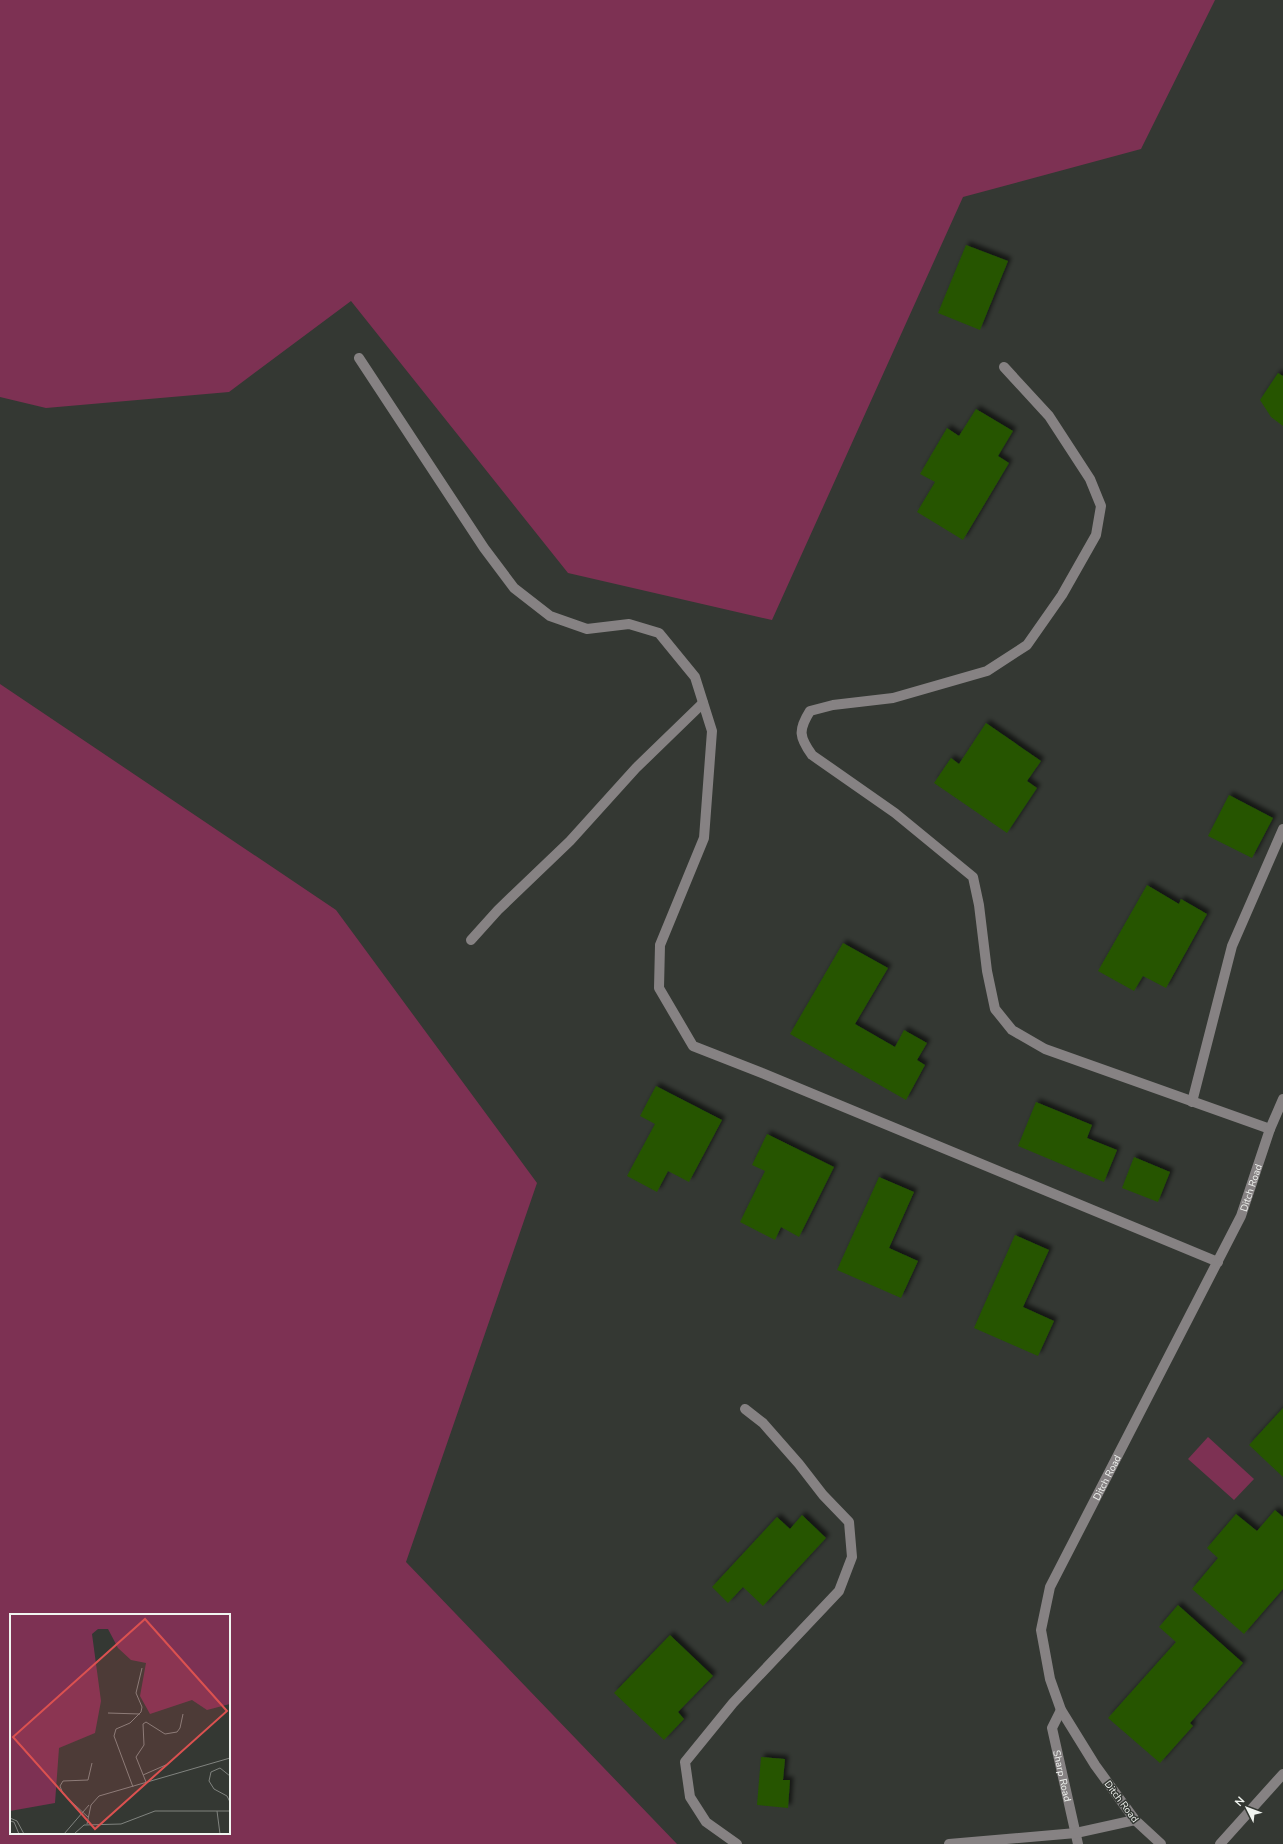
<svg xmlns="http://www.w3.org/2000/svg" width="1283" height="1844" font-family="'Nunito Sans',sans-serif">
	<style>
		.green { fill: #7d3153; fill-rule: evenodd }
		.building { fill: #255500; filter: url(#shadow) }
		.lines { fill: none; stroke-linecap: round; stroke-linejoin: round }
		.minor { stroke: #868283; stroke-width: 10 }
		.labels { text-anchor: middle; stroke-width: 3; stroke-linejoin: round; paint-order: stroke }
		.street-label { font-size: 10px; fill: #f1f4f0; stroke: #343833 }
		.inset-road { fill: none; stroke: #80837f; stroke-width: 1 }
		.view { fill: #db5150; fill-opacity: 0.15; stroke: #db5150; stroke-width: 2 }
		.inset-edge { fill: none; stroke: #f1f4f0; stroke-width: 2 }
	</style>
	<defs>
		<filter id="shadow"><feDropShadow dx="3.5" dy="-3.5" stdDeviation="2" flood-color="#0009"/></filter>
	</defs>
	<rect width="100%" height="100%" fill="#343833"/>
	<g class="green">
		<path d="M0 0H1215L1141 149 963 197 772 620 568 573 351 301 229 392 46 408 0 397Z"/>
		<path d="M0 684 336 910 537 1183 406 1562 677 1844H0ZM11 1615H229V1833H11Z"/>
		<path d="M1208 1437 1254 1479 1234 1500 1188 1459Z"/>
	</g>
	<g class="building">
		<path d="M966 245 1008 261 980 330 938 313Z"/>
		<path d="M1278 373 1283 376V426L1271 417 1260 400Z"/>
		<path d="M976 409 1013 431 998 456 1009 463 963 540 917 512 935 482 920 474 947 428 959 436Z"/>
		<path d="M986 723 1041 761 1027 781 1037 788 1007 833 934 783 951 758 959 764Z"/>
		<path d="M1229 795 1273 818 1252 858 1208 836Z"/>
		<path d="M1147 885 1179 904 1181 899 1207 914 1166 988 1143 976 1134 991 1098 971Z"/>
		<path d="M843 943 888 968 855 1024 895 1047 904 1030 927 1043 917 1060 925 1065 906 1100 790 1034Z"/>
		<path d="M656 1086 722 1120 689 1182 668 1171 657 1192 627 1176 655 1124 640 1116Z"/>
		<path d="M1036 1102 1092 1125 1087 1138 1117 1150 1104 1182 1018 1146Z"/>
		<path d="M767 1134 834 1167 799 1237 781 1227 775 1240 740 1222 765 1171 752 1165Z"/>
		<path d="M1134 1157 1170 1172 1158 1202 1122 1188Z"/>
		<path d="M879 1177 914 1192 889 1248 918 1261 901 1298 837 1270Z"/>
		<path d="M1015 1235 1049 1250 1023 1307 1054 1321 1038 1356 974 1328Z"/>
		<path d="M1283 1408V1477L1249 1445Z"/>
		<path d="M1275 1510 1283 1517V1589L1244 1634 1192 1589 1218 1558 1207 1548 1236 1514 1257 1531Z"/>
		<path d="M802 1515 826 1538 763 1606 743 1587 728 1603 712 1587 777 1517 790 1529Z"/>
		<path d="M1178 1605 1243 1663 1190 1723 1193 1726 1160 1763 1108 1718 1176 1642 1159 1627Z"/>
		<path d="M670 1635 713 1676 678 1712 684 1719 664 1740 614 1693Z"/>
		<path d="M761 1757 785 1759 783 1780H790L788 1808 757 1805Z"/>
	</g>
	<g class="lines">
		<g class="minor">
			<path d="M359 358 484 548 514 588 550 616 587 629 629 624 659 633 695 677 712 731 704 838 660 945 659 988 693 1046 762 1073 1218 1262"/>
			<path d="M1004 367 1049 416 1090 479 1101 506 1096 535 1062 595 1027 645 987 671 893 698 833 705 810 711C798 730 799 737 812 755L895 813 973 877 979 905 987 971 995 1009 1012 1030 1045 1049 1270 1129"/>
			<path d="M471 940 498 910 570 841 636 768 703 703"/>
			<path d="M1192 1102 1232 946 1283 829"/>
			<path id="s1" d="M1061 1710 1052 1728 1078 1844"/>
			<path d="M737 1844 706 1822 690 1797 685 1762 733 1703 839 1591 852 1557 849 1522 823 1495 799 1464 763 1423 745 1409"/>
			<path d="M949 1844 1076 1833 1135 1820"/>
			<path id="s2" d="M1161 1844 1135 1820 1095 1765 1061 1710 1050 1679 1041 1630 1050 1587 1241 1216 1270 1129 1283 1099"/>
			<path d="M1220 1844 1283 1774"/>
		</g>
	</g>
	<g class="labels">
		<g class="street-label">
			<text dy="4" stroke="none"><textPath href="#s2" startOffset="742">Ditch Road</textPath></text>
			<text dy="4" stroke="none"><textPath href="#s2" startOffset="418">Ditch Road</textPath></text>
			<text dy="4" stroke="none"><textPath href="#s1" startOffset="69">Sharp Road</textPath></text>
			<text transform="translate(1122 1801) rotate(53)" y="4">Ditch Road</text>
		</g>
	</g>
	<g transform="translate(10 1614)">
		<rect width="220" height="220" fill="#343833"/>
		<path d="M0 0H220V90L197 96 182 86 140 100 130 82 136 49 121 46 108 34 98 15H88L82 20 91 87 85 119 49 134 45 189 0 197Z" fill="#7d3153"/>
		<path class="inset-road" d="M98 99 130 100M133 161 158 150M220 162 210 154 201 158 199 167 204 175 217 182 220 188M136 168 126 143 134 131 133 110 136 108 155 120 167 118 170 114 173 100M123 173 104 122 106 115 120 109 131 98 132 93 126 79 132 54M207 197 210 220M78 203 53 180 50 172 53 167 78 166 82 149M0 204 7 207 14 220M0 207 4 208 9 220M77 210 81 191 89 182 220 144M54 220 79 191M64 220 74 211 111 210 145 197H220"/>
		<path class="view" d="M135 5 217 97 85 215 3 123Z"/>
		<rect width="220" height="220" class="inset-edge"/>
	</g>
	<g transform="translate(1247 1808) rotate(312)" stroke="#343833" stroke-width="3" paint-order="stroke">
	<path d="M0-3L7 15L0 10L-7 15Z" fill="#f1f4f0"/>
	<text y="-6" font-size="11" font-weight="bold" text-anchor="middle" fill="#f1f4f0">N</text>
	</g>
</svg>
